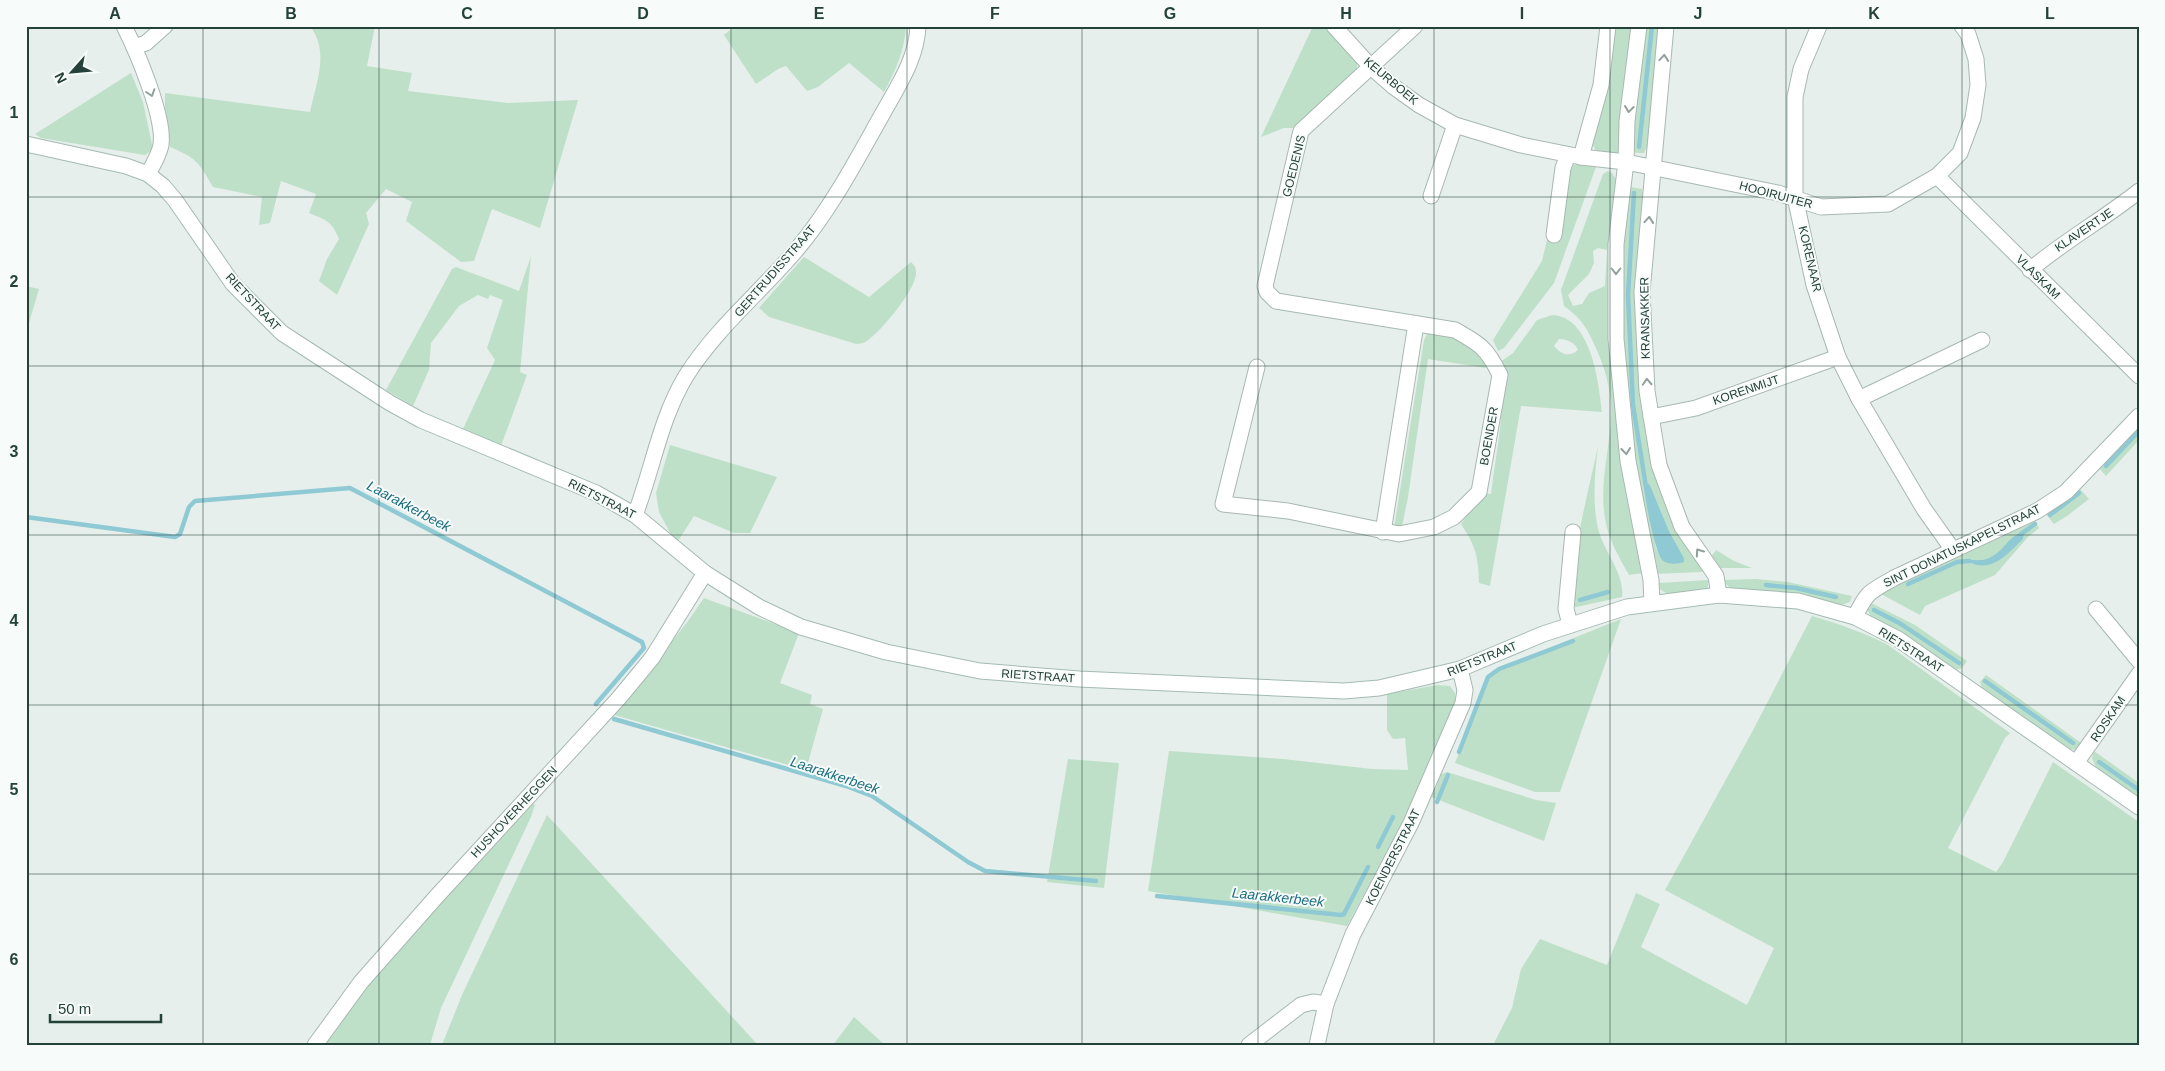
<svg xmlns="http://www.w3.org/2000/svg" width="2165" height="1071" font-family="Helvetica,sans-serif">
	<style>
		.green { fill: #bfe0c8; fill-rule: evenodd }
		.water { fill: #8ec9d4 }
		.lines { fill: none; stroke-linecap: round; stroke-linejoin: round }
		.stream { stroke: #8ec9d4; stroke-width: 4.5 }
		.street-casing { stroke: #a8b8b2; stroke-width: 17 }
		.secondary-casing { stroke: #a4bbb3; stroke-width: 17 }
		.street { stroke: #fff; stroke-width: 15 }
		.secondary { stroke: #fff; stroke-width: 15 }
		.oneway { stroke: #92a09c }
		.grid { fill: none; stroke: #24423a; stroke-width: 1; stroke-opacity: 0.55 }
		.labels { text-anchor: middle; stroke-width: 4; stroke-linejoin: round; paint-order: stroke }
		.street-label { font-size: 12px; fill: #24423a; stroke: #f7fbf9 }
		.water-label { font-size: 14px; font-style: italic; fill: #1c6f80; stroke: #f7fbf9 }
		.neatline { fill: none; stroke: #24423a; stroke-width: 2 }
		.grid-label { font-size: 16px; text-anchor: middle; font-weight: bold; fill: #24423a }
	</style>
	<rect width="100%" height="100%" fill="#e6efeb"/>
	<g class="green">
		<path d="M310 26H375L367 66 412 73 408 91 508 103 578 100 540 228 492 209 474 261 461 262 406 221 412 202 386 189 366 213 369 224 337 295 319 281 327 259 339 239C332 221 326 220 309 213L316 194 281 181 270 223 259 225 262 197 213 187C199 163 197 158 170 147L165 113V93L310 112C316 83 330 52 310 26Z"/>
		<path d="M735 26H906C905 49 895 72 884 92L849 63 818 87 807 91 786 66 778 69 756 84 724 35Z"/>
		<path d="M1313 26H1326L1357 63V72L1298 128H1284L1261 137Z"/>
		<path d="M1614 26H1632L1620 151 1617 154 1597 153 1593 145 1611 69Z"/>
		<path d="M1643 26H1660L1650 140 1644 153H1636L1633 149 1631 134Z"/>
		<path d="M131 73 143 102 153 149 145 155 41 138 35 134Z"/>
		<path d="M1584 164 1595 165 1596 167 1554 283 1504 348 1498 351 1493 340 1542 261 1547 240 1557 241 1570 169 1574 165Z"/>
		<path d="M1608 171 1612 173 1617 181 1609 327 1615 413 1628 505 1643 573 1629 575C1619 557 1608 539 1605 518 1599 484 1610 449 1611 415 1612 392 1605 368 1596 348 1587 328 1582 319 1564 306L1561 290 1603 174ZM1598 248 1607 250 1605 286 1589 293 1582 304 1573 306 1568 295 1589 274 1594 263 1593 251Z"/>
		<path d="M1630 187 1642 189 1643 197C1641 298 1625 440 1678 530 1686 544 1697 557 1706 570L1701 572 1654 574 1626 405 1620 273ZM1652 490 1669 531 1684 558 1661 559 1656 548 1645 494Z"/>
		<path d="M531 256 520 372 527 375 501 446 463 429 495 360 487 348 503 300 490 295 488 299 478 295 459 306 431 343 429 370 413 406 386 390 452 269 456 267 519 291Z"/>
		<path d="M804 257 869 297 911 262C914 265 916 267 916 272 917 289 881 331 867 341 864 343 860 344 856 344L769 317 759 308Z"/>
		<path d="M26 286 39 289 26 333Z"/>
		<path d="M1552 315C1591 316 1599 383 1602 412L1521 406 1490 586 1479 583C1478 555 1476 547 1461 524L1483 493 1491 494C1496 451 1507 406 1500 362L1513 353 1537 320ZM1559 339C1568 339 1575 343 1578 350 1569 358 1561 354 1554 346Z"/>
		<path d="M1435 332C1457 337 1478 344 1486 368L1428 359 1408 497 1402 527 1394 528 1424 340 1427 334Z"/>
		<path d="M2139 423V440L2106 476 2098 467Z"/>
		<path d="M670 445 777 477 750 533H734L694 516 676 544 659 512 656 493Z"/>
		<path d="M1598 446C1595 472 1592 502 1598 528 1603 551 1625 573 1622 597L1572 608C1571 554 1587 498 1598 446Z"/>
		<path d="M2079 488 2089 499 2067 516 2054 524 2045 513Z"/>
		<path d="M2033 519 2039 528 2028 537 1995 575 1925 606 1920 615 1879 593Z"/>
		<path d="M1716 550 1734 561 1752 568H1720L1711 557Z"/>
		<path d="M1756 579 1788 582 1852 596 1850 602 1841 605 1821 600 1731 589 1722 580Z"/>
		<path d="M1709 580 1707 590C1693 592 1662 602 1657 583Z"/>
		<path d="M704 598 799 633 780 683 812 695 810 704 823 709 806 770 614 715 688 621Z"/>
		<path d="M1869 602 1915 625 1967 661 1962 668 1956 670 1903 634 1871 617 1867 609Z"/>
		<path d="M1812 616C1839 624 1863 632 1888 645L2010 733 2005 738 1948 848 1996 872 2003 862 2053 762 2139 822V1045H1493L1512 1008 1521 969 1540 939 1607 965 1636 893 1660 904 1641 947 1747 1005 1774 948 1665 890 1751 734Z"/>
		<path d="M1621 619 1560 792H1535L1455 763 1489 677 1509 664Z"/>
		<path d="M1986 675 2084 745 2079 750 2068 749 1982 688 1980 682Z"/>
		<path d="M1437 685 1450 686 1455 693 1456 701 1431 769 1347 926 1148 891 1169 751 1283 759 1372 769 1408 770 1405 738 1393 739 1387 730V694Z"/>
		<path d="M2094 751 2139 783V799L2097 770 2092 758Z"/>
		<path d="M1068 759 1119 763 1104 888 1047 882Z"/>
		<path d="M1447 772 1536 800 1556 803 1544 841 1426 795 1436 788 1441 774Z"/>
		<path d="M531 801 535 805 531 817 441 1008 430 1045H325L378 971Z"/>
		<path d="M547 815 758 1045H442L462 995Z"/>
		<path d="M854 1017 885 1045H833Z"/>
	</g>
	<g class="water">
		<path d="M1644 482 1649 484 1652 490 1669 531 1684 558V562C1678 564 1667 565 1662 560 1655 552 1643 492 1644 482Z"/>
		<path d="M2024 531 2023 539C2005 556 1991 575 1965 560 1973 559 1981 562 1989 558 2004 552 2007 537 2024 531Z"/>
	</g>
	<g class="lines">
		<g class="stream">
			<path d="M1639 147 1652 26"/>
			<path d="M1634 193 1628 295 1633 405 1646 487"/>
			<path d="M2106 466 2139 431"/>
			<path d="M2050 515 2079 493"/>
			<path d="M26 517 175 537 180 534 189 507 195 501 350 488 642 642 644 648 596 704"/>
			<path d="M2021 534 2035 524"/>
			<path d="M1908 584 1957 562 1969 561"/>
			<path d="M1766 585 1796 588 1836 597"/>
			<path d="M1580 600 1608 592"/>
			<path d="M1874 610 1901 624 1959 663"/>
			<path d="M1985 681 2073 743"/>
			<path d="M614 719 846 786 872 796 968 862 985 871 1096 881"/>
			<path d="M1459 752 1488 677 1499 669 1573 641"/>
			<path d="M2099 762 2139 790"/>
			<path d="M1437 802 1448 775"/>
			<path d="M1378 847 1393 817"/>
			<path d="M1157 896 1341 915 1344 914 1368 867"/>
		</g>
		<g class="street-casing">
			<g id="street">
				<path d="M124 26C137 52 165 117 161 145 159 155 153 165 148 174"/>
				<path d="M1334 26 1371 67 1394 87 1419 105 1455 125 1521 145 1581 157 1626 162 1778 193 1821 207 1888 204 1937 176 1960 153 1973 118 1978 85 1976 59 1968 34 1962 26"/>
				<path d="M1639 26 1627 121 1626 162 1616 244V339L1628 461 1651 580 1652 603"/>
				<path d="M1666 26 1642 292 1647 391 1659 465 1682 527 1716 576 1719 595"/>
				<path d="M1819 26 1801 69 1795 97V197L1814 285 1838 357 1859 399 1924 509 1953 550"/>
				<path d="M134 47 146 43 165 26"/>
				<path d="M1581 157 1601 85 1608 26"/>
				<path d="M1937 176 2139 376"/>
				<path d="M1431 196 1455 125"/>
				<path d="M1554 235 1563 168 1568 155"/>
				<path d="M2030 270C2064 241 2104 219 2139 191"/>
				<path d="M1257 367 1223 504 1288 511 1399 534 1434 527 1454 517 1479 492 1500 375C1487 348 1480 344 1455 330L1276 301 1267 292 1265 286 1301 131 1415 26"/>
				<path d="M1859 399 1982 340"/>
				<path d="M1651 417 1696 408 1838 357"/>
				<path d="M635 515C653 468 660 419 686 376 716 328 762 291 798 248 832 207 857 159 883 113 898 86 917 58 918 26"/>
				<path d="M1383 532 1416 324"/>
				<path d="M2096 609 2139 661"/>
				<path d="M1855 617C1867 591 1870 592 1894 578L2037 511 2066 492 2139 416"/>
				<path d="M1570 624 1566 609 1573 532"/>
				<path d="M2076 763 2139 674"/>
				<path d="M315 1045 361 982 437 896 619 698 652 658 705 573"/>
				<path d="M1249 1045 1301 1005 1313 1002 1326 1004"/>
				<path d="M1317 1045 1326 1004 1353 934 1411 823 1463 703 1465 690 1460 669"/>
			</g>
		</g>
		<g class="secondary-casing">
			<path id="secondary" d="M26 144 126 166 148 174 163 186 175 200 233 284 282 333 390 403 421 420 596 493 635 515 705 573 759 607 801 627 886 652 980 671 1079 679 1344 691 1379 688 1460 669 1543 634 1627 607 1719 595 1798 601 1855 617 1898 639 2139 807"/>
		</g>
		<use href="#street" class="street"/>
		<use href="#secondary" class="secondary"/>
	</g>
	<defs><path id="oneway-chevron" d="M-2-3.5L2.5 0L-2 3.5" fill="none" stroke-width="1.6" stroke-linecap="round" stroke-linejoin="round" transform="scale(1.25)"/></defs>
	<g class="oneway">
		<use href="#oneway-chevron" transform="translate(1664 58) rotate(-85)"/>
		<use href="#oneway-chevron" transform="translate(151 93) rotate(72)"/>
		<use href="#oneway-chevron" transform="translate(1629 109) rotate(97)"/>
		<use href="#oneway-chevron" transform="translate(1649 220) rotate(-85)"/>
		<use href="#oneway-chevron" transform="translate(1616 271) rotate(90)"/>
		<use href="#oneway-chevron" transform="translate(1647 382) rotate(-93)"/>
		<use href="#oneway-chevron" transform="translate(1626 451) rotate(84)"/>
		<use href="#oneway-chevron" transform="translate(1699 552) rotate(-125)"/>
	</g>
	<path class="grid" d="M203 26V1045M379 26V1045M555 26V1045M731 26V1045M907 26V1045M1082 26V1045M1258 26V1045M1434 26V1045M1610 26V1045M1786 26V1045M1962 26V1045M26 197H2139M26 366H2139M26 535H2139M26 705H2139M26 874H2139"/>
	<g class="labels">
		<g class="street-label">
			<text transform="translate(1391 81) rotate(40)" y="4">KEURBOEK</text>
			<text transform="translate(1294 166) rotate(-76)" y="4">GOEDENIS</text>
			<text transform="translate(1776 195) rotate(15)" y="4">HOOIRUITER</text>
			<text transform="translate(2084 230) rotate(-34)" y="4">KLAVERTJE</text>
			<text transform="translate(1810 259) rotate(77)" y="4">KORENAAR</text>
			<text transform="translate(775 271) rotate(-49)" y="4">GERTRUDISSTRAAT</text>
			<text transform="translate(2038 277) rotate(45)" y="4">VLASKAM</text>
			<text transform="translate(253 302) rotate(47)" y="4">RIETSTRAAT</text>
			<text transform="translate(1645 318) rotate(-91)" y="4">KRANSAKKER</text>
			<text transform="translate(1746 390) rotate(-19)" y="4">KORENMIJT</text>
			<text transform="translate(1489 436) rotate(-80)" y="4">BOENDER</text>
			<text transform="translate(602 499) rotate(27)" y="4">RIETSTRAAT</text>
			<text transform="translate(1962 546) rotate(-26)" y="4">SINT DONATUSKAPELSTRAAT</text>
			<text transform="translate(1911 650) rotate(32)" y="4">RIETSTRAAT</text>
			<text transform="translate(1482 659) rotate(-22)" y="4">RIETSTRAAT</text>
			<text transform="translate(1038 676) rotate(4)" y="4">RIETSTRAAT</text>
			<text transform="translate(2108 719) rotate(-56)" y="4">ROSKAM</text>
			<text transform="translate(514 812) rotate(-47)" y="4">HUSHOVERHEGGEN</text>
			<text transform="translate(1393 857) rotate(-63)" y="4">KOENDERSTRAAT</text>
		</g>
		<g class="water-label">
			<text transform="translate(409 506) rotate(28)" y="5">Laarakkerbeek</text>
			<text transform="translate(835 775) rotate(18)" y="5">Laarakkerbeek</text>
			<text transform="translate(1278 897) rotate(6)" y="5">Laarakkerbeek</text>
		</g>
	</g>
	<rect width="2165" height="1071" fill="none" stroke="#f7fbf9" stroke-width="55"/>
	<g transform="translate(72 72) rotate(243)" stroke="#f7fbf9" stroke-width="4" paint-order="stroke">
	<path d="M0-4L9 19L0 12L-9 19Z" fill="#24423a"/>
	<text y="-8" font-size="14" font-weight="bold" text-anchor="middle" fill="#24423a">N</text>
	</g>
	<path d="M50 1014v8h111v-8" fill="none" stroke="#24423a" stroke-width="2.5"/>
	<text x="58" y="1014" font-size="15" fill="#24423a" stroke="#f7fbf9" stroke-width="4" paint-order="stroke">50 m</text>
	<rect x="28" y="28" width="2110" height="1016" class="neatline"/>
	<g class="grid-label">
		<text x="115" y="19">A</text>
		<text x="291" y="19">B</text>
		<text x="467" y="19">C</text>
		<text x="643" y="19">D</text>
		<text x="819" y="19">E</text>
		<text x="995" y="19">F</text>
		<text x="1170" y="19">G</text>
		<text x="1346" y="19">H</text>
		<text x="1522" y="19">I</text>
		<text x="1698" y="19">J</text>
		<text x="1874" y="19">K</text>
		<text x="2050" y="19">L</text>
		<text x="14" y="118">1</text>
		<text x="14" y="287">2</text>
		<text x="14" y="457">3</text>
		<text x="14" y="626">4</text>
		<text x="14" y="795">5</text>
		<text x="14" y="965">6</text>
	</g>
</svg>
